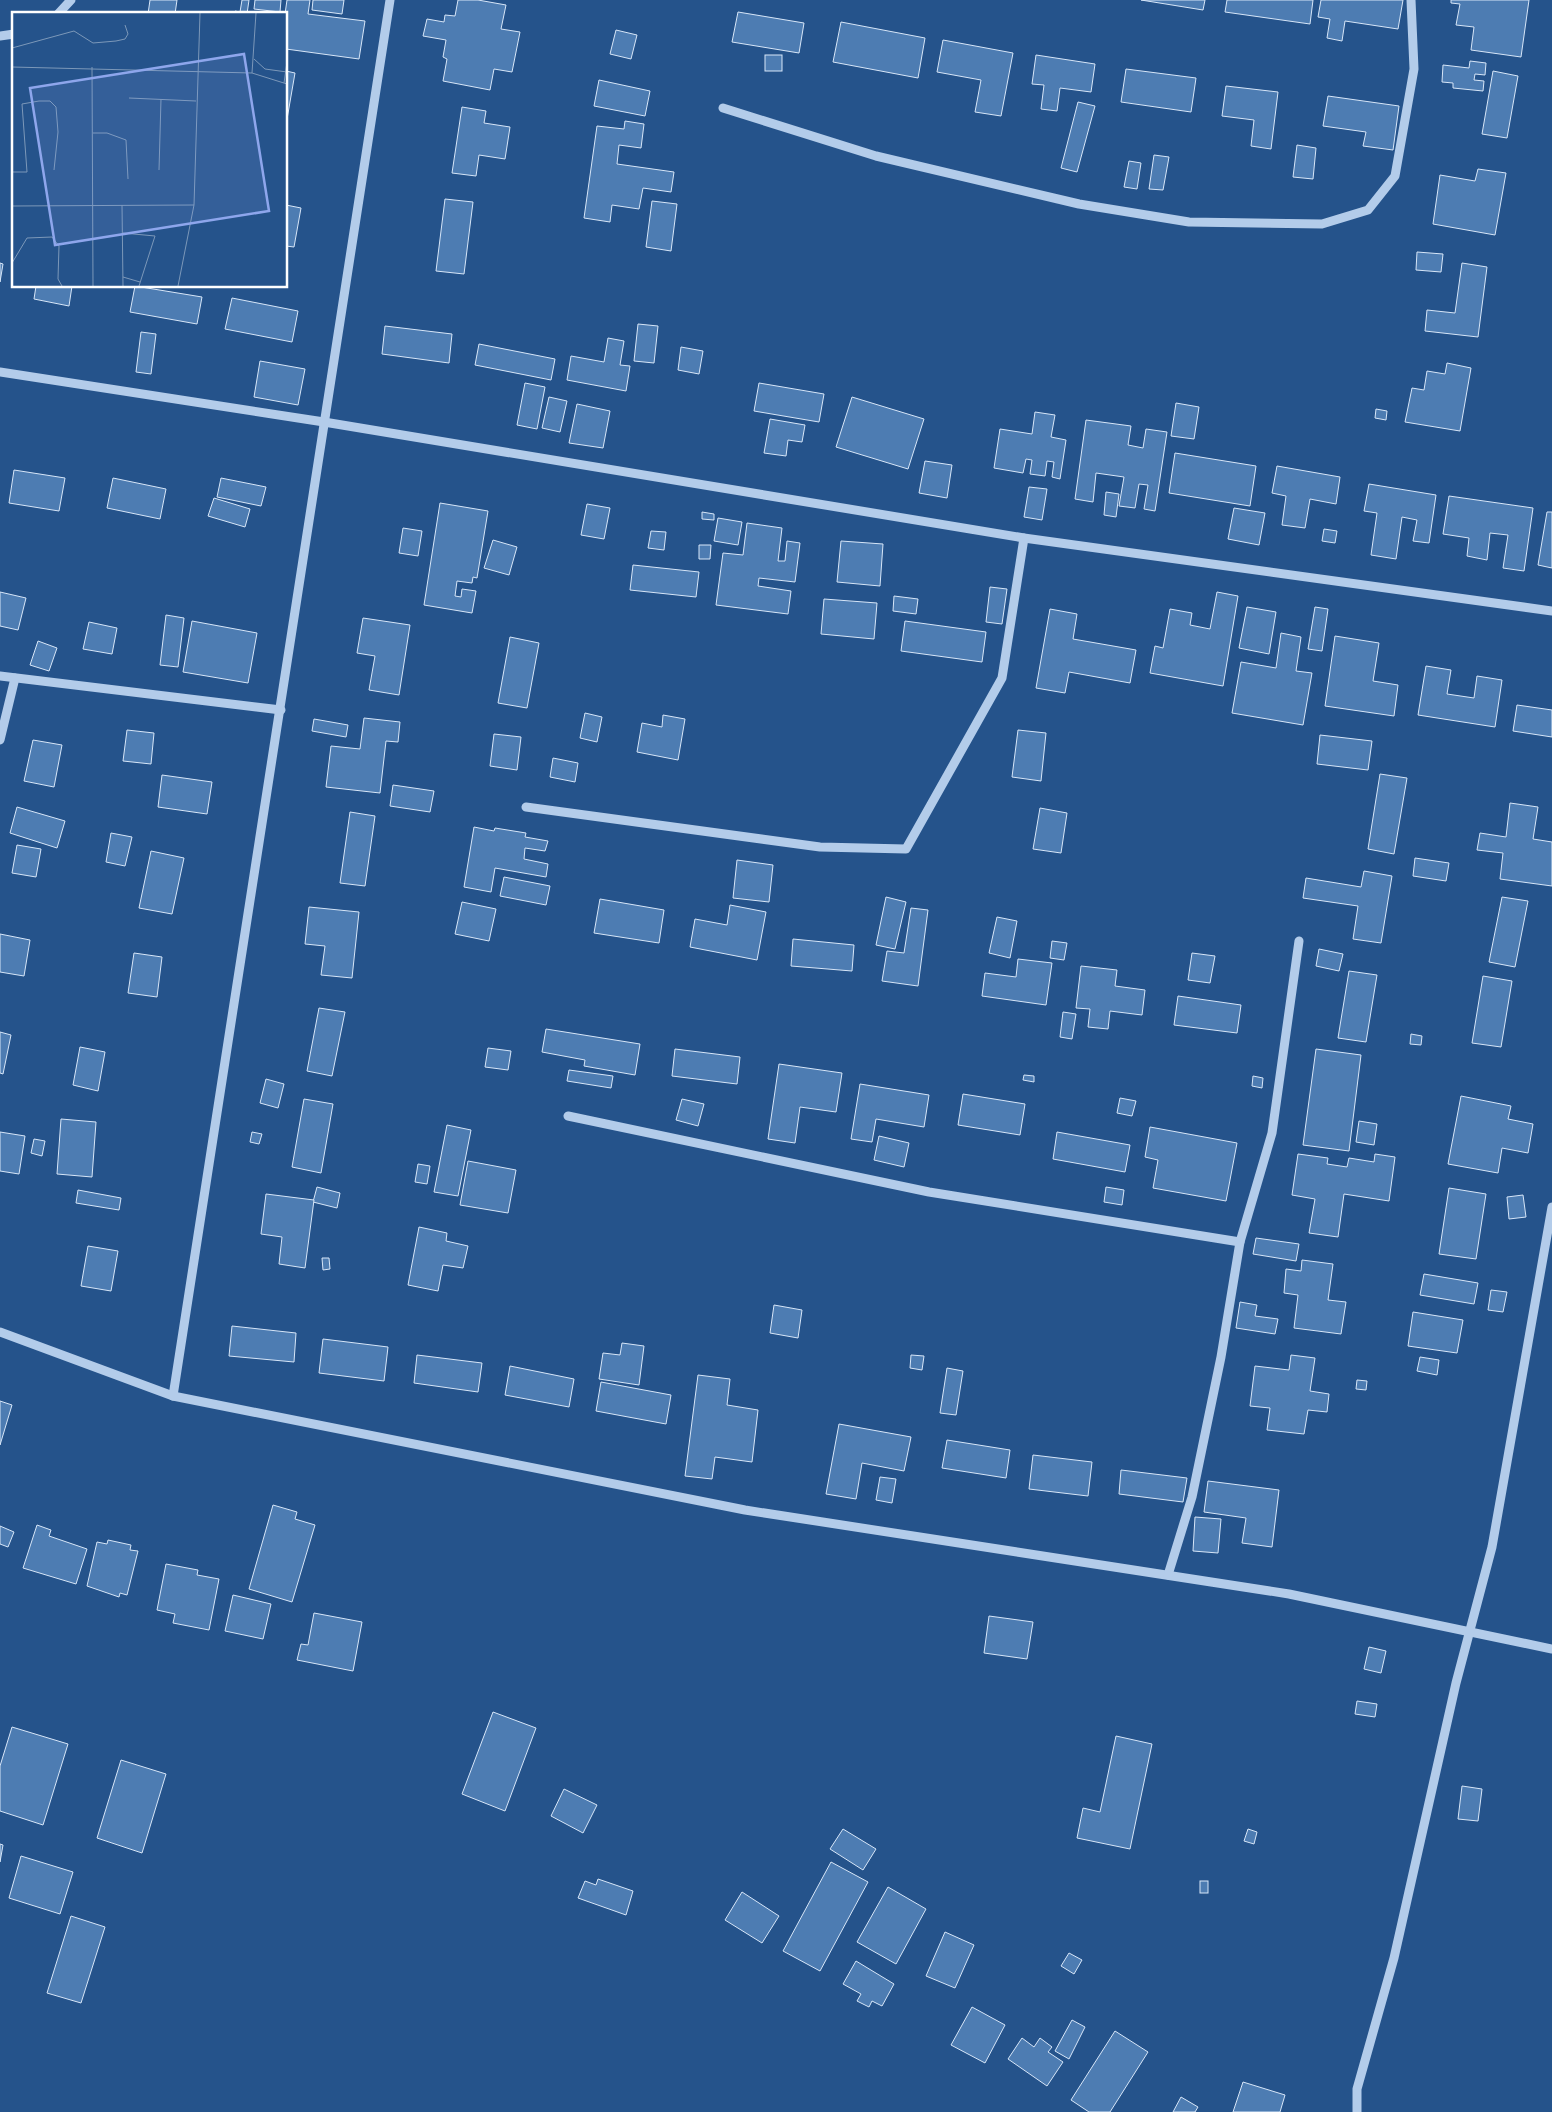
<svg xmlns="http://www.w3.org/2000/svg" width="1552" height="2112" font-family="'Roboto Condensed',sans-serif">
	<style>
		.building { fill: #4d7cb2; stroke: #d7e6f8 }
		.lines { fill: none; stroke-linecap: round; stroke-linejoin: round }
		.minor { stroke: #b3ccea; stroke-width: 9 }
		.inset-road { fill: none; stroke: #7c98b9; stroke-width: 1 }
		.view { fill: #8ea6ec; fill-opacity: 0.15; stroke: #8ea6ec; stroke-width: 2.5 }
		.inset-edge { fill: none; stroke: #fff; stroke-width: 2.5 }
	</style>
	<rect width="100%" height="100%" fill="#25538b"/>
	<g class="building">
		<path d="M150 0H177L175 14H148Z"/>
		<path d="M242 0H249L247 14H235V11L240 12Z"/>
		<path d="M255 0H281L280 12 254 9Z"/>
		<path d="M287 0H310L308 14 365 21 359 59 286 49 285 14Z"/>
		<path d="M313 0H344L342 14 312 10Z"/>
		<path d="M458 0H478L506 5 501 29 520 32 512 72 494 69 490 90 443 81 447 59 443 57 446 40 423 36 427 19 444 22 445 15 455 16Z"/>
		<path d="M1141 0H1205L1203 10Z"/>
		<path d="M1227 0H1313L1310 24 1225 12Z"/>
		<path d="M1321 0H1403L1398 29 1345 21 1342 41 1327 38 1330 19 1318 17Z"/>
		<path d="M1451 0H1529L1521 57 1471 50 1474 27 1456 25 1460 4 1451 3Z"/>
		<path d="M738 12 804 23 799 53 732 42Z"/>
		<path d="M841 22 925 38 918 78 833 62Z"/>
		<path d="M616 30 637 35 631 59 610 54Z"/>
		<path d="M943 40 1013 53 1001 116 975 112 981 80 937 72Z"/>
		<rect x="765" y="55" width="17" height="16"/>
		<path d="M1036 55 1095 64 1091 92 1060 88 1057 111 1041 109 1044 85 1032 84Z"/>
		<path d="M1470 61 1486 63 1485 75 1475 74 1474 80 1484 81 1483 91 1453 88V83L1442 82 1443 65 1469 68Z"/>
		<path d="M1126 69 1196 78 1191 112 1121 102Z"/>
		<path d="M286 71 295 73 286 125Z"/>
		<path d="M1493 71 1518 76 1507 138 1482 134Z"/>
		<path d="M599 80 650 91 645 116 594 106Z"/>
		<path d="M1226 86 1278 92 1271 149 1251 146 1254 120 1222 116Z"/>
		<path d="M1328 96 1399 106 1393 150 1363 146 1366 132 1323 126Z"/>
		<path d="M1078 102 1095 106 1077 172 1061 168Z"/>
		<path d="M462 107 486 111 484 123 510 127 505 159 479 155 476 176 452 173Z"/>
		<path d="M625 121 644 124 641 148 619 145 617 164 674 172 671 192 643 188 639 209 612 205 610 222 584 218 597 126 624 129Z"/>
		<path d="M1297 145 1316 148 1313 179 1293 177Z"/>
		<path d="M1154 155 1169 157 1163 190 1149 189Z"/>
		<path d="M1129 161 1141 163 1137 189 1124 187Z"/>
		<path d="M1478 169 1506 173 1495 235 1433 224 1440 175 1475 181Z"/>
		<path d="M445 199 473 202 464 274 436 271Z"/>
		<path d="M652 201 677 204 671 251 646 247Z"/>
		<path d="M286 205 301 208 294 247 286 246Z"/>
		<path d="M1417 252 1443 254 1441 272 1416 270Z"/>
		<path d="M0 263 3 264 0 282Z"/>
		<path d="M1462 263 1487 267 1478 337 1425 331 1427 310 1455 313Z"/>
		<path d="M36 286H72L69 306 34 299Z"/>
		<path d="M135 286 202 297 197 324 130 312Z"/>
		<path d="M232 298 298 311 292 342 225 329Z"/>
		<path d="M638 324 658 326 654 363 634 361Z"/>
		<path d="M385 326 452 334 449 363 382 354Z"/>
		<path d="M141 332 156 334 151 374 136 372Z"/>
		<path d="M608 338 624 341 620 365 630 366 626 391 567 380 571 356 604 362Z"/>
		<path d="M479 344 555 359 551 380 475 365Z"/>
		<path d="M681 347 703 351 699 374 678 370Z"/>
		<path d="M260 361 305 369 298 405 254 397Z"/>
		<path d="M1447 363 1471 368 1460 431 1405 422 1412 388 1424 390 1427 371 1445 374Z"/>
		<path d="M525 383 545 387 537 429 517 425Z"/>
		<path d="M759 383 824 394 819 422 754 411Z"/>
		<path d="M549 397 567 401 560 432 542 428Z"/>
		<path d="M852 397 924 419 908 469 836 447Z"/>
		<path d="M1176 403 1199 407 1194 439 1171 436Z"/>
		<path d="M577 404 610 411 603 448 569 443Z"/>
		<path d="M1376 409 1387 411 1386 420 1375 418Z"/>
		<path d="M1035 412 1055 415 1051 437 1066 440 1060 479 1052 477 1054 462 1047 461 1045 476 1030 474 1032 460 1026 459 1023 473 994 468 1000 429 1032 434Z"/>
		<path d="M770 419 805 425 802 442 788 440 786 456 764 453Z"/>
		<path d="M1086 420 1131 426 1128 445 1143 448 1146 429 1167 432 1155 511 1144 509 1148 485 1139 484 1135 508 1119 506 1124 477 1096 473 1093 502 1075 499Z"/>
		<path d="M1175 453 1256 466 1250 506 1169 493Z"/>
		<path d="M925 461 952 465 947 498 919 493Z"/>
		<path d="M1277 466 1340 477 1336 504 1310 499 1305 528 1282 525 1286 496 1272 493Z"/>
		<path d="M14 470 65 478 59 511 9 503Z"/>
		<path d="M113 478 166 489 160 519 107 508Z"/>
		<path d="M221 478 266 487 261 506 217 497Z"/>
		<path d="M1369 484 1436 495 1429 543 1413 541 1417 520 1402 517 1396 559 1371 555 1377 513 1364 511Z"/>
		<path d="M1029 487 1047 489 1042 520 1024 517Z"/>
		<path d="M1106 492 1119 494 1116 517 1104 515Z"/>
		<path d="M1449 496 1533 508 1524 571 1503 568 1508 535 1490 533 1487 560 1467 556 1469 538 1443 534Z"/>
		<path d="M214 498 250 509 245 527 208 516Z"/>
		<path d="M440 503 488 511 477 578 473 577 472 583 457 581 455 596 461 597 462 589 476 591 472 613 424 605Z"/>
		<path d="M587 504 610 508 604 539 581 535Z"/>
		<path d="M1234 508 1265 513 1259 545 1228 539Z"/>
		<path d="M702 512 714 514V520L702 519Z"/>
		<path d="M1547 512H1552V568L1538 565Z"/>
		<path d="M718 518 742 522 738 545 714 541Z"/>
		<path d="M747 523 782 528 778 561H785L787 541 800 543 795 582 759 578 758 586 791 591 788 614 716 605 723 553 743 555Z"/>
		<path d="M403 528 422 531 418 556 399 553Z"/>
		<path d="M1324 529 1337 531 1335 543 1322 541Z"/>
		<path d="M651 531 666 532 664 550 648 548Z"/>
		<path d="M493 540 517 547 509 575 484 568Z"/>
		<path d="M841 541 883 544 880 586 837 582Z"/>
		<path d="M699 545H711L710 559H699Z"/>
		<path d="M633 565 699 572 696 597 630 590Z"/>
		<path d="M990 587 1007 589 1002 624 986 622Z"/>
		<path d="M0 592 26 598 18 630 0 626Z"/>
		<path d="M1217 592 1238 596 1223 686 1150 673 1155 646 1163 648 1170 609 1192 613 1190 625 1210 629Z"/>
		<path d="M894 596 918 599 916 614 893 611Z"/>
		<path d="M824 599 877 603 874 639 821 634Z"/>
		<path d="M1247 607 1276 612 1269 654 1239 648Z"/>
		<path d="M1315 607 1328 609 1322 651 1308 649Z"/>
		<path d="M1050 609 1077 614 1073 639 1136 650 1130 683 1069 672 1065 693 1036 688Z"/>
		<path d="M166 615 184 618 178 667 160 665Z"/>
		<path d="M363 618 410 625 399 695 369 690 375 656 357 653Z"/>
		<path d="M192 621 257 633 248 683 183 672Z"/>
		<path d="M905 621 986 632 982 662 901 651Z"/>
		<path d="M89 622 117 628 112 654 83 649Z"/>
		<path d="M1281 633 1301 637 1296 671 1312 673 1303 725 1232 713 1241 662 1276 668Z"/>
		<path d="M1335 636 1379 643 1373 681 1398 685 1394 716 1325 706Z"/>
		<path d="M510 637 539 643 527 708 498 703Z"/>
		<path d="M38 641 57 648 49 671 30 665Z"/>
		<path d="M1426 666 1451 670 1447 694 1474 698 1477 676 1502 680 1495 727 1418 715Z"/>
		<path d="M1517 705 1552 710V737L1513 731Z"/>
		<path d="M585 713 602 717 597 742 580 738Z"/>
		<path d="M663 715 685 719 678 760 637 752 642 723 662 727Z"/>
		<path d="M364 718 400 722 398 742 386 741 380 793 326 787 331 746 360 749Z"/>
		<path d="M314 719 348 725 346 737 312 731Z"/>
		<path d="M127 730 154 733 151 764 123 761Z"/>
		<path d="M1018 730 1046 733 1041 781 1012 777Z"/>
		<path d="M494 734 521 737 517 770 490 766Z"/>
		<path d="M1320 735 1372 741 1368 770 1317 764Z"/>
		<path d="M33 740 62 745 54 787 24 781Z"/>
		<path d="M553 758 578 763 575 782 550 777Z"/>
		<path d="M1380 774 1407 778 1394 854 1368 849Z"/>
		<path d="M162 775 212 782 207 814 158 807Z"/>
		<path d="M393 785 434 791 430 812 390 806Z"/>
		<path d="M1510 803 1538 807 1533 839 1552 842V886L1500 879 1503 853 1477 850 1480 833 1506 837Z"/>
		<path d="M17 807 65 821 57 848 10 833Z"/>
		<path d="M1040 808 1067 813 1061 853 1033 849Z"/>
		<path d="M350 812 375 816 365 886 340 883Z"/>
		<path d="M474 827 494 831 495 828 526 833 525 837 548 841 545 851 525 848 524 859 548 864 546 877 495 868 491 892 464 887Z"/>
		<path d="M111 833 132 837 125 866 106 862Z"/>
		<path d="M17 845 41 849 36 877 12 873Z"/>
		<path d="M151 851 184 858 172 914 139 908Z"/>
		<path d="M1415 858 1449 863 1446 881 1413 876Z"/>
		<path d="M737 860 773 865 769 902 733 898Z"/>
		<path d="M1364 871 1392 876 1381 943 1353 939 1358 906 1303 898 1306 878 1361 887Z"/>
		<path d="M504 877 550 886 546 905 500 896Z"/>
		<path d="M886 897 906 902 895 949 876 945Z"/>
		<path d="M1502 897 1528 901 1515 967 1489 962Z"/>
		<path d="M600 899 664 910 659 943 594 933Z"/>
		<path d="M462 902 496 909 489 941 455 934Z"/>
		<path d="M730 905 766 912 757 960 690 947 695 919 727 925Z"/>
		<path d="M309 907 359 912 352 978 321 975 325 946 305 944Z"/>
		<path d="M911 908 928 910 918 986 882 981 887 951 904 953Z"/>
		<path d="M997 917 1017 921 1010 958 989 953Z"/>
		<path d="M0 934 30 940 24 976 0 972Z"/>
		<path d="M793 939 854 945 852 971 791 966Z"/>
		<path d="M1052 941 1067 943 1064 960 1050 958Z"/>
		<path d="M1319 949 1343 954 1339 971 1316 966Z"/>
		<path d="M134 953 162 957 157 997 128 993Z"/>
		<path d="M1192 953 1215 956 1210 983 1188 980Z"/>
		<path d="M1018 959 1052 963 1046 1005 982 996 985 973 1016 977Z"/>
		<path d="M1081 966 1117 970 1115 986 1145 990 1142 1015 1110 1011 1108 1029 1088 1027 1090 1009 1076 1008Z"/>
		<path d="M1349 971 1377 975 1366 1042 1338 1038Z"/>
		<path d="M1483 976 1512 981 1501 1047 1472 1043Z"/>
		<path d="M1178 996 1241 1005 1237 1033 1174 1025Z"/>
		<path d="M319 1008 345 1012 332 1076 307 1071Z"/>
		<path d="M1063 1012 1076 1014 1072 1039 1060 1037Z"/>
		<path d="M546 1029 640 1044 635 1075 584 1066 585 1060 542 1052Z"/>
		<path d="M0 1032 11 1035 3 1074 0 1073Z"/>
		<path d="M1411 1034 1422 1036 1421 1045 1410 1044Z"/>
		<path d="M80 1047 105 1052 98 1091 73 1085Z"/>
		<path d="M488 1048 511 1051 508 1070 485 1067Z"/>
		<path d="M675 1049 740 1057 737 1084 672 1076Z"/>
		<path d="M1316 1049 1361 1055 1349 1151 1303 1145Z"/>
		<path d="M779 1064 842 1073 836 1112 800 1107 795 1143 768 1139Z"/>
		<path d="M569 1070 613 1076 611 1088 567 1081Z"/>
		<path d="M1024 1075 1034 1076V1082L1023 1080Z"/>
		<path d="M1253 1076 1263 1078 1262 1088 1252 1086Z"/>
		<path d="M266 1079 284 1084 278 1108 260 1103Z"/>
		<path d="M860 1084 929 1095 924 1127 876 1119 872 1142 851 1139Z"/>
		<path d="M963 1094 1025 1104 1020 1135 958 1125Z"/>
		<path d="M1461 1096 1511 1106 1508 1119 1533 1124 1528 1153 1502 1148 1498 1173 1448 1164Z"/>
		<path d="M1120 1098 1136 1101 1132 1116 1117 1113Z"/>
		<path d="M304 1099 333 1104 321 1173 292 1167Z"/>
		<path d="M682 1099 704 1104 698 1126 676 1120Z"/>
		<path d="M61 1119 96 1122 92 1177 57 1174Z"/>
		<path d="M1359 1121 1377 1124 1374 1145 1356 1142Z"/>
		<path d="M447 1125 471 1130 458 1196 434 1192Z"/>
		<path d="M1150 1127 1237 1143 1226 1201 1153 1188 1158 1160 1145 1157Z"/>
		<path d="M0 1132 25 1136 19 1174 0 1171Z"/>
		<path d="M252 1132 262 1134 259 1144 250 1142Z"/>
		<path d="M1057 1132 1130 1145 1125 1172 1053 1159Z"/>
		<path d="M879 1136 909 1143 904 1167 874 1160Z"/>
		<path d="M34 1139 45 1141 42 1156 31 1153Z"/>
		<path d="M1298 1154 1328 1158 1327 1164 1347 1167 1349 1158 1374 1162 1375 1154 1395 1157 1389 1201 1344 1194 1338 1237 1309 1233 1315 1199 1292 1195Z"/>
		<path d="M468 1161 516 1170 508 1213 460 1205Z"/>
		<path d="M418 1164 430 1166 427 1184 415 1182Z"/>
		<path d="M317 1187 340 1193 337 1208 313 1202Z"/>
		<path d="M1106 1187 1124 1190 1122 1205 1104 1202Z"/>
		<path d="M1449 1188 1486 1194 1476 1259 1439 1254Z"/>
		<path d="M78 1190 121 1198 119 1210 76 1203Z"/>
		<path d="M266 1194 314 1200 305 1268 279 1264 282 1237 261 1234Z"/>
		<path d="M1523 1195 1526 1217 1509 1219 1507 1197Z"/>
		<path d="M419 1227 447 1233 446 1241 468 1246 463 1268 443 1265 438 1291 408 1285Z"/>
		<path d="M1256 1238 1299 1244 1296 1261 1253 1254Z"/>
		<path d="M88 1246 118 1251 111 1291 81 1286Z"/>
		<path d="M322 1258H329L330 1269 323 1270Z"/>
		<path d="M1302 1260 1333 1264 1328 1300 1346 1302 1341 1334 1294 1328 1298 1295 1284 1293 1286 1269 1301 1271Z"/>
		<path d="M1424 1274 1478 1283 1474 1304 1420 1295Z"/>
		<path d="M1491 1290 1507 1292 1503 1312 1488 1310Z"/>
		<path d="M1240 1302 1257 1305 1255 1316 1278 1319 1275 1334 1236 1328Z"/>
		<path d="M774 1305 802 1310 798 1338 770 1333Z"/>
		<path d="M1413 1312 1463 1320 1457 1353 1408 1346Z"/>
		<path d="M232 1326 296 1333 294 1362 229 1356Z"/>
		<path d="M323 1339 388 1347 384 1381 319 1373Z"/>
		<path d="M622 1343 644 1346 639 1385 599 1379 603 1353 620 1355Z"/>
		<path d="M417 1355 482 1363 478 1392 414 1383Z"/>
		<path d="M911 1355 924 1356 922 1370 910 1368Z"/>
		<path d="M1291 1355 1315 1358 1310 1391 1329 1394 1327 1412 1308 1410 1304 1434 1267 1430 1270 1408 1250 1406 1255 1366 1289 1370Z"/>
		<path d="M1420 1357 1439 1360 1437 1375 1417 1371Z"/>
		<path d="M510 1366 574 1379 569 1407 505 1395Z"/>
		<path d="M947 1368 963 1371 956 1415 940 1413Z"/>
		<path d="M698 1375 730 1379 727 1405 758 1410 752 1462 715 1457 712 1479 685 1476Z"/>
		<path d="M1357 1380 1367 1381 1366 1390 1356 1389Z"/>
		<path d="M601 1382 671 1395 666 1424 596 1411Z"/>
		<path d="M0 1401 12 1405 0 1445Z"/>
		<path d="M839 1424 911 1437 904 1471 862 1463 856 1499 826 1494Z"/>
		<path d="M947 1440 1010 1450 1006 1478 942 1468Z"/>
		<path d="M1033 1455 1092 1462 1088 1496 1029 1489Z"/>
		<path d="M1121 1470 1187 1478 1183 1502 1119 1494Z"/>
		<path d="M880 1477 896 1479 892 1503 876 1500Z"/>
		<path d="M1208 1481 1279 1490 1272 1547 1242 1543 1246 1518 1204 1512Z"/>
		<path d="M273 1505 297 1512 295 1519 315 1525 292 1602 249 1589Z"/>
		<path d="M1195 1517 1221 1519 1218 1553 1193 1551Z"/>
		<path d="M37 1525 51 1530 49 1536 87 1549 76 1584 23 1568Z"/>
		<path d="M0 1526 14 1532 8 1547 0 1544Z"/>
		<path d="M108 1540 131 1545 130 1550 138 1551 127 1595 120 1593 119 1597 87 1586 97 1542 107 1544Z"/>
		<path d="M166 1564 198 1570 197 1575 219 1579 209 1630 173 1623 175 1614 157 1610Z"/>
		<path d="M233 1595 271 1604 263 1639 225 1631Z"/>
		<path d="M314 1613 362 1622 353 1671 297 1660 301 1644 308 1645Z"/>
		<path d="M989 1616 1033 1622 1027 1659 984 1653Z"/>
		<path d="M1369 1647 1386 1651 1381 1673 1364 1669Z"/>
		<path d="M1357 1701 1377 1704 1375 1717 1355 1714Z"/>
		<path d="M493 1712 536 1728 505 1811 462 1794Z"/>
		<path d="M12 1727 68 1744 43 1825 0 1811V1766Z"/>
		<path d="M1116 1736 1152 1744 1130 1849 1077 1838 1083 1808 1100 1812Z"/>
		<path d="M121 1760 166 1774 142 1853 97 1838Z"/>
		<path d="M1462 1786 1482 1789 1478 1821 1458 1819Z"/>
		<path d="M564 1789 597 1805 583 1833 551 1816Z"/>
		<path d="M843 1829 876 1849 863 1870 830 1849Z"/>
		<path d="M1248 1829 1257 1832 1254 1844 1244 1841Z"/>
		<path d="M0 1844 3 1845 0 1862Z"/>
		<path d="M21 1856 73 1872 60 1914 9 1898Z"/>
		<path d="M831 1862 868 1882 820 1971 783 1951Z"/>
		<path d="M598 1879 633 1891 626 1915 578 1898 585 1881 596 1885Z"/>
		<rect x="1200" y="1881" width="8" height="12"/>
		<path d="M888 1887 926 1909 896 1964 857 1942Z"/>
		<path d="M742 1892 779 1916 762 1943 725 1920Z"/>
		<path d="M71 1916 105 1927 81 2003 47 1993Z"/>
		<path d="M945 1932 974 1945 955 1988 926 1976Z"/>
		<path d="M1069 1953 1082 1960 1074 1974 1061 1966Z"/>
		<path d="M856 1961 894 1984 882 2006 872 2001 869 2007 857 2001 861 1994 843 1984Z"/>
		<path d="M972 2007 1005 2025 985 2063 951 2045Z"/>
		<path d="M1072 2020 1085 2027 1069 2059 1055 2051Z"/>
		<path d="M1115 2031 1148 2052 1110 2112H1089L1071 2100Z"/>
		<path d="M1022 2038 1034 2047 1040 2038 1052 2047 1048 2052 1063 2062 1047 2086 1008 2059Z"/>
		<path d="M1243 2082 1285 2095 1280 2112H1233Z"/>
		<path d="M1181 2097 1198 2107 1195 2112H1173Z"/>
	</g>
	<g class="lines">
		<g class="minor">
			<path d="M58 14 71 0"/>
			<path d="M0 36 14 34"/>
			<path d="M723 108 876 156 1079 204 1189 222 1322 224 1368 210 1395 176 1414 69 1411 0"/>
			<path d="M0 372 324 422 1024 538 1552 611"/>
			<path d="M0 676 281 710"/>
			<path d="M0 740 15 678"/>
			<path d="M526 807 820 847 906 849 1002 678 1024 538"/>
			<path d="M568 1116 929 1192 1240 1242"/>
			<path d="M0 1332 173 1396 745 1510 1289 1594 1552 1649"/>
			<path d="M173 1396 390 0"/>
			<path d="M1168 1575 1192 1497 1221 1357 1240 1242 1272 1133 1299 941"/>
			<path d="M1357 2112V2089L1394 1958 1456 1683 1492 1547 1552 1207"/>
		</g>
	</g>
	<g transform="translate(12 12)">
		<rect width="275" height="275" fill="#25538b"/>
		<path class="inset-road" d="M0 36 62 19 81 31 104 29 113 27 116 22 113 13M242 47 253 57 275 60M0 55 240 61 275 72M80 55 81 274M240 61 244 1M272 71 275 50M117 86 184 89M81 121H95L114 128 116 167M147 158 149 87M0 160H15L10 92 27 89H38L44 95 46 120 42 158M110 193 111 274M0 194 182 193M111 221 143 224 127 274M0 251 15 226 40 225 47 234 46 267 50 274M111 265 128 270M166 274 182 193 188 1"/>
		<path class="view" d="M232 42 257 199 43 233 18 76Z"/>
		<rect width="275" height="275" class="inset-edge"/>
	</g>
</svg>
